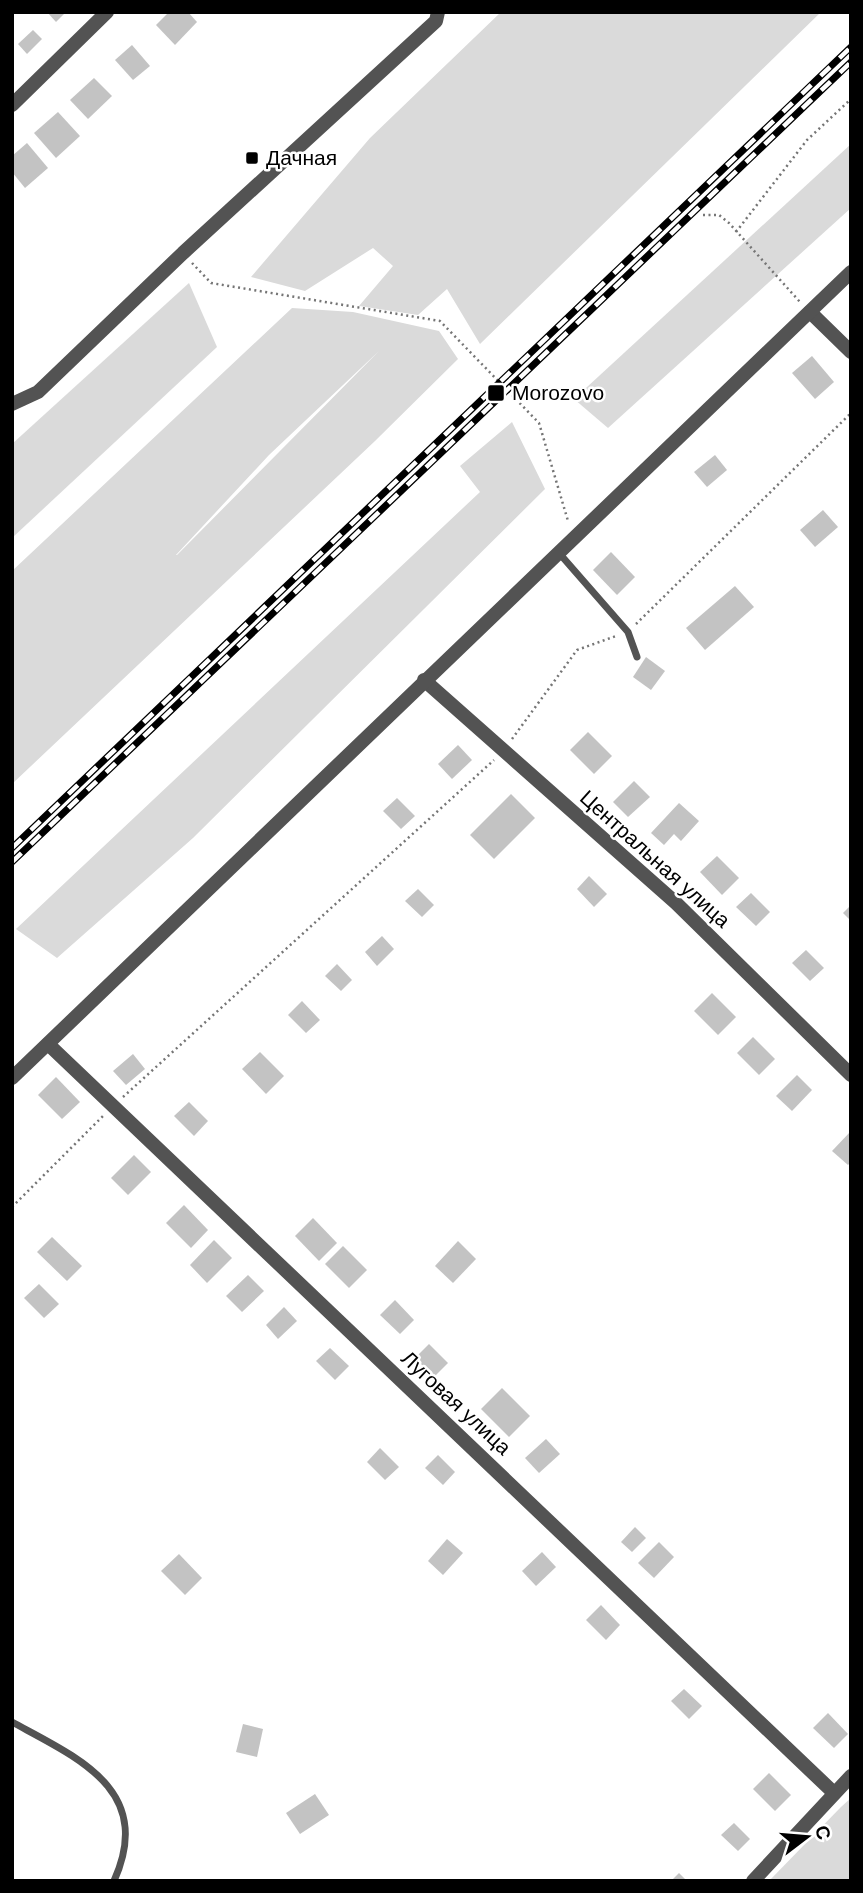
<svg xmlns="http://www.w3.org/2000/svg" width="863" height="1893" font-family="Arial,sans-serif">
	<style>
		.green { fill: #dadada; fill-rule: evenodd }
		.building { fill: #c3c3c3 }
		.lines { fill: none; stroke-linecap: round; stroke-linejoin: round }
		.path { stroke: #757575; stroke-width: 2.5; stroke-dasharray: 2 3.5; stroke-linecap: butt }
		.service { stroke: #535353; stroke-width: 7 }
		.minor { stroke: #535353; stroke-width: 14 }
		.tertiary { stroke: #535353; stroke-width: 14 }
		.rail-casing { stroke: #000; stroke-width: 7 }
		.rail { stroke: #fff; stroke-width: 4.5; stroke-dasharray: 13; stroke-linecap: butt }
		.poi-dot { fill: #000; stroke: #fff; stroke-width: 2.5 }
		.labels { text-anchor: middle; stroke-width: 5; stroke-linejoin: round; paint-order: stroke }
		.poi-label { font-size: 21px; fill: #000; stroke: #fff; text-anchor: start }
		.street-label { font-size: 21px; fill: #000; stroke: #fff }
	</style>
	<rect width="100%" height="100%" fill="#fff"/>
	<g class="green">
		<path d="M501 12H821L480 344 447 289 418 315 359 306 393 266 373 248 305 291 251 277 370 138Z"/>
		<path d="M851 144V208L608 428 574 399Z"/>
		<path d="M189 283 217 347 12 538V444Z"/>
		<path d="M292 308 353 312 439 331 458 359 375 441 12 784V571ZM379 351 177 555H176L269 455Z"/>
		<path d="M512 422 545 489 193 838 57 958 16 929 480 492 460 466Z"/>
		<path d="M851 1798V1881H769L841 1807Z"/>
	</g>
	<g class="building">
		<path d="M47 12H66L56 22Z"/>
		<path d="M169 12H188L197 22 175 45 156 25Z"/>
		<path d="M33 30 42 39 27 54 18 44Z"/>
		<path d="M132 45 150 66 133 80 115 60Z"/>
		<path d="M94 78 112 96 88 119 70 100Z"/>
		<path d="M58 112 80 136 56 158 34 133Z"/>
		<path d="M27 143 48 168 25 188 12 172V156Z"/>
		<path d="M812 356 834 382 815 399 792 373Z"/>
		<path d="M715 455 727 470 707 487 694 472Z"/>
		<path d="M823 510 838 527 815 547 800 530Z"/>
		<path d="M611 552 635 577 617 595 593 570Z"/>
		<path d="M735 586 754 607 705 650 686 628Z"/>
		<path d="M646 657 665 671 651 690 633 677Z"/>
		<path d="M588 732 612 756 594 774 570 750Z"/>
		<path d="M458 745 472 760 452 779 438 764Z"/>
		<path d="M634 781 650 797 628 817 613 802Z"/>
		<path d="M511 794 535 818 494 859 470 835Z"/>
		<path d="M397 798 415 816 401 829 383 811Z"/>
		<path d="M679 803 699 821 681 841 674 834 664 845 651 833Z"/>
		<path d="M717 856 739 878 722 895 700 872Z"/>
		<path d="M589 876 607 894 594 907 577 889Z"/>
		<path d="M418 889 434 905 422 917 405 901Z"/>
		<path d="M751 893 770 912 756 926 736 907Z"/>
		<path d="M851 905V921L843 913Z"/>
		<path d="M382 936 394 949 377 966 365 952Z"/>
		<path d="M806 950 824 968 810 981 792 963Z"/>
		<path d="M337 964 352 980 341 991 325 976Z"/>
		<path d="M712 993 736 1017 718 1035 694 1011Z"/>
		<path d="M302 1001 320 1020 306 1033 288 1015Z"/>
		<path d="M753 1037 775 1059 759 1075 737 1053Z"/>
		<path d="M260 1052 284 1076 266 1094 242 1069Z"/>
		<path d="M133 1054 145 1069 126 1085 113 1071Z"/>
		<path d="M797 1075 812 1090 792 1111 776 1096Z"/>
		<path d="M56 1077 80 1102 62 1119 38 1095Z"/>
		<path d="M189 1102 208 1121 194 1136 174 1116Z"/>
		<path d="M851 1131V1162L848 1165 832 1151Z"/>
		<path d="M134 1155 151 1172 128 1195 111 1178Z"/>
		<path d="M184 1205 208 1230 191 1248 166 1223Z"/>
		<path d="M313 1218 337 1243 319 1261 295 1236Z"/>
		<path d="M52 1237 82 1266 67 1281 37 1252Z"/>
		<path d="M214 1240 232 1258 207 1283 190 1265Z"/>
		<path d="M458 1241 476 1259 453 1283 435 1266Z"/>
		<path d="M343 1246 367 1270 349 1288 325 1264Z"/>
		<path d="M248 1275 264 1291 242 1312 226 1296Z"/>
		<path d="M39 1284 59 1304 44 1318 24 1298Z"/>
		<path d="M395 1300 414 1320 400 1334 380 1315Z"/>
		<path d="M284 1307 297 1321 278 1339 266 1325Z"/>
		<path d="M429 1344 448 1363 434 1377 415 1358Z"/>
		<path d="M330 1348 349 1366 335 1380 316 1361Z"/>
		<path d="M502 1388 530 1416 509 1437 481 1409Z"/>
		<path d="M546 1439 560 1454 539 1473 525 1458Z"/>
		<path d="M380 1448 399 1467 385 1480 367 1462Z"/>
		<path d="M438 1455 455 1472 443 1485 425 1468Z"/>
		<path d="M635 1527 646 1538 632 1552 621 1542Z"/>
		<path d="M447 1539 463 1553 443 1575 428 1561Z"/>
		<path d="M659 1542 674 1557 654 1578 638 1563Z"/>
		<path d="M542 1552 556 1567 536 1586 522 1571Z"/>
		<path d="M179 1554 202 1578 185 1595 161 1571Z"/>
		<path d="M601 1605 620 1625 606 1640 586 1620Z"/>
		<path d="M684 1689 702 1706 689 1719 671 1701Z"/>
		<path d="M828 1713 848 1734 834 1748 813 1728Z"/>
		<path d="M243 1724 263 1729 257 1757 236 1752Z"/>
		<path d="M769 1773 791 1795 775 1811 753 1789Z"/>
		<path d="M315 1794 329 1815 300 1834 286 1813Z"/>
		<path d="M734 1823 750 1839 738 1851 721 1835Z"/>
		<path d="M679 1873 687 1881H671Z"/>
	</g>
	<g class="lines">
		<g class="path">
			<path d="M703 215H719L729 223 800 302"/>
			<path d="M736 232 807 140 851 99"/>
			<path d="M192 263 211 283 440 321 539 423 568 521"/>
			<path d="M636 624 851 413"/>
			<path d="M512 739 577 650 616 636"/>
			<path d="M123 1097 494 760"/>
			<path d="M12 1207 103 1116"/>
		</g>
		<g class="service">
			<path d="M559 553 628 632 637 657"/>
			<path d="M12 1722C78 1758 155 1790 114 1881"/>
		</g>
		<g class="minor">
			<path d="M12 105 107 12"/>
			<path d="M810 312 851 352"/>
			<path d="M424 680 676 903 851 1075"/>
			<path d="M48 1044 834 1793"/>
			<path d="M12 1078 851 272"/>
			<path d="M753 1881 851 1776"/>
		</g>
		<path class="tertiary" d="M12 404 38 392 183 253 436 21 438 12"/>
		<g class="rail-casing">
			<g id="rail">
				<path d="M12 848 851 47"/>
				<path d="M12 862 851 62"/>
			</g>
		</g>
		<use href="#rail" class="rail"/>
	</g>
	<g class="poi-dot">
		<rect x="245" y="151" width="14" height="14" rx="3.5"/>
		<rect x="487" y="384" width="18" height="18" rx="3.5"/>
	</g>
	<g class="labels">
		<g class="poi-label">
			<text x="266" y="165">Дачная</text>
			<text x="512" y="400">Morozovo</text>
		</g>
		<g class="street-label">
			<text transform="translate(655 859) rotate(42)" y="7">Центральная улица</text>
			<text transform="translate(456 1403) rotate(43)" y="7">Луговая улица</text>
		</g>
	</g>
	<rect width="863" height="1893" fill="none" stroke="#000000" stroke-width="28"/>
	<g transform="translate(807 1837) rotate(74)" stroke="#ffffff" stroke-width="5" paint-order="stroke">
	<path d="M0-5L12 26L0 18L-12 26Z" fill="#000000"/>
	<text y="-10" font-size="19" font-weight="bold" text-anchor="middle" fill="#000000">С</text>
	</g>
</svg>
